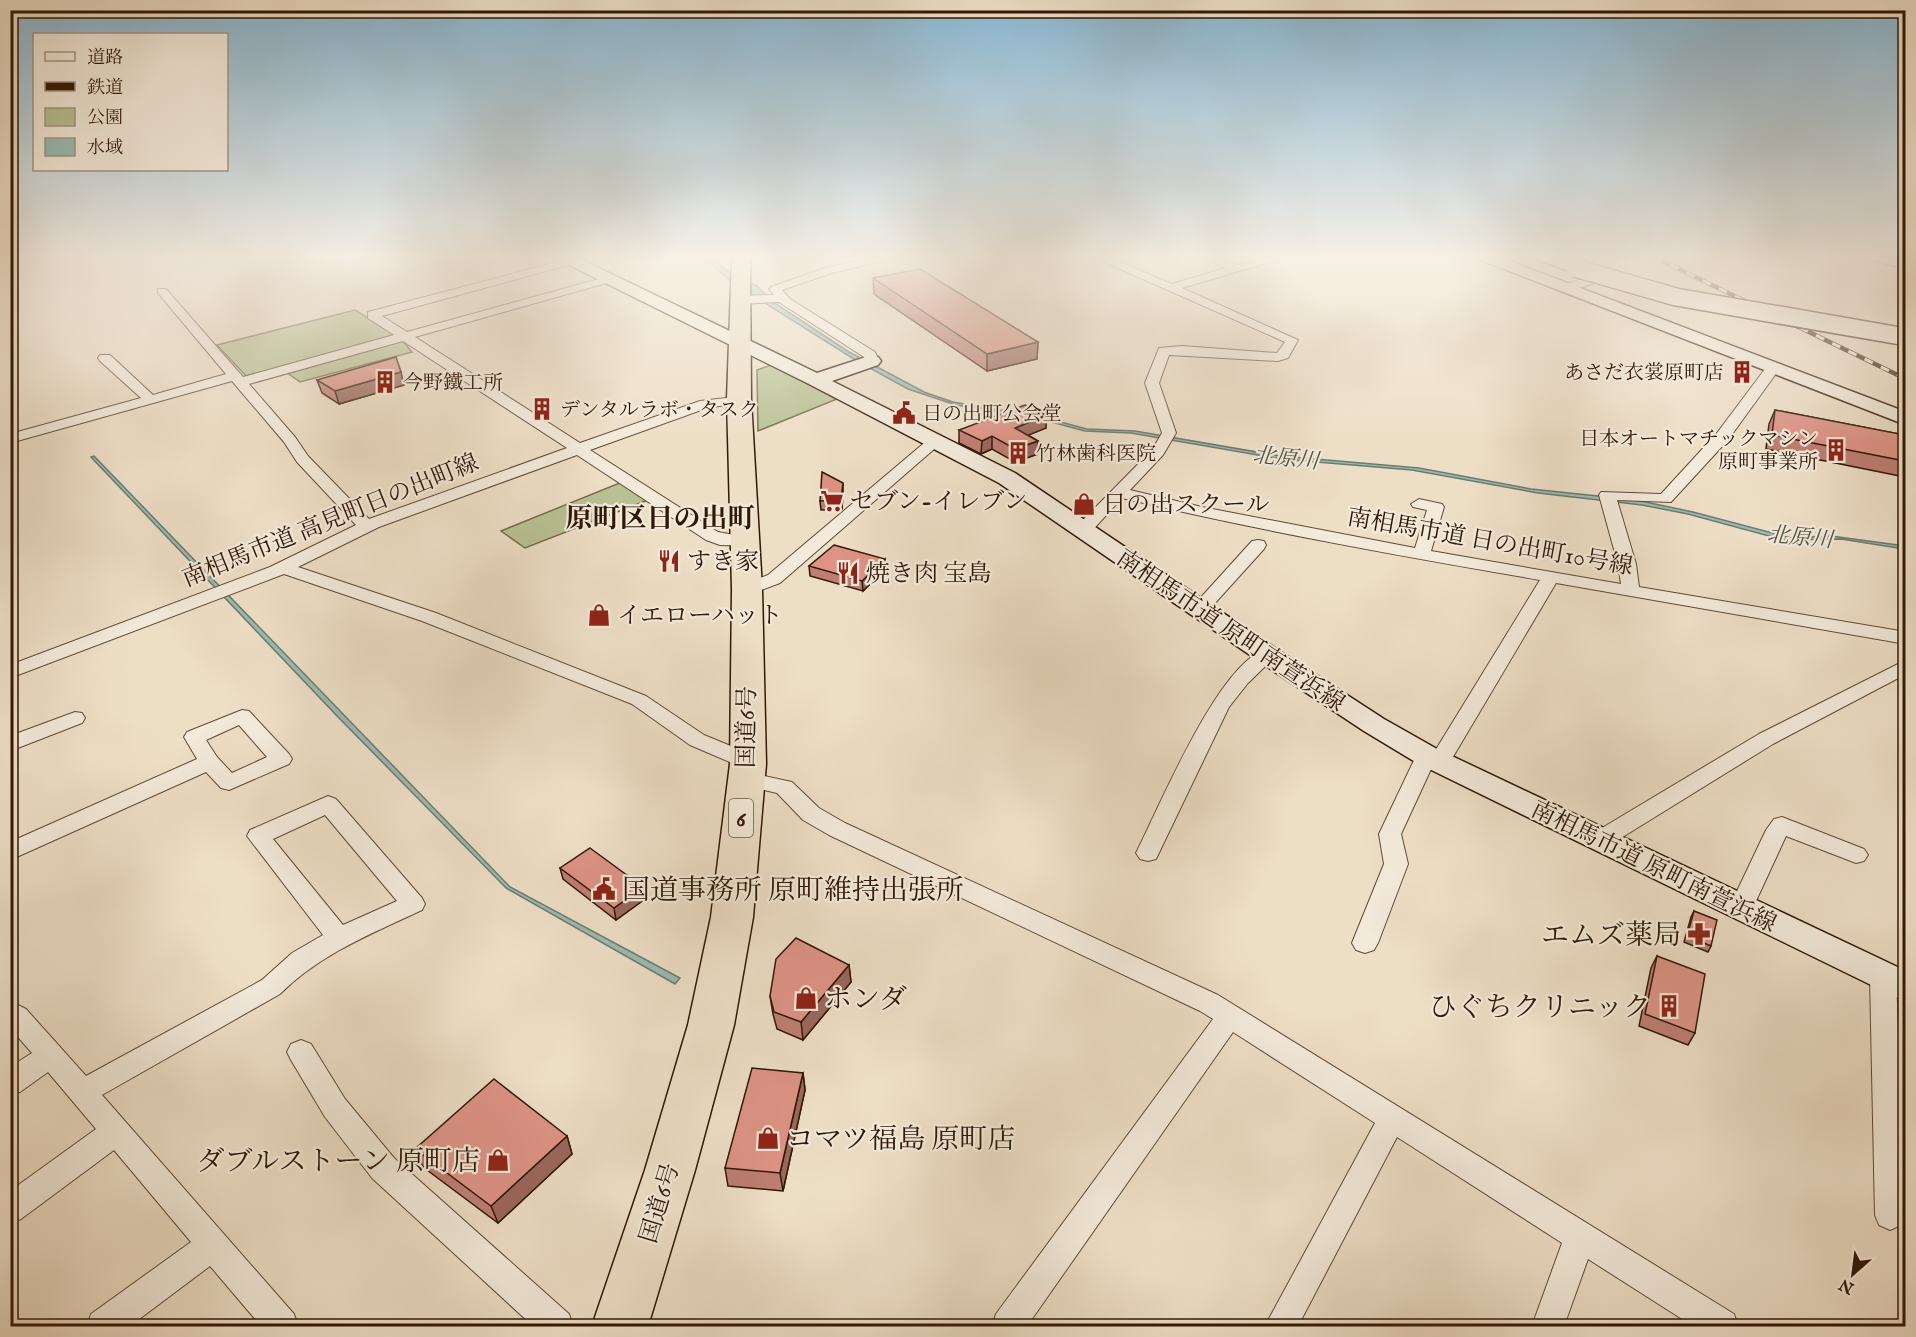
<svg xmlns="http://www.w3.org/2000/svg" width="1916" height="1337" font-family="'IM FELL English','Noto Serif JP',serif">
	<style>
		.green { fill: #b9c194; stroke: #746c4d; stroke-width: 1.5 }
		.water { fill: #99bcb4; stroke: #6f7a6e; stroke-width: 1.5 }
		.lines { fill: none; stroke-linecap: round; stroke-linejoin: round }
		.street-casing { stroke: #5f4a36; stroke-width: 2 }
		.secondary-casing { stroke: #301806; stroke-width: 3 }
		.highway-casing { stroke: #301806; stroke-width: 3 }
		.street { fill: #f3eada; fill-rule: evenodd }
		.secondary { fill: #f3eada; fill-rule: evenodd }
		.highway { fill: #eddec6; fill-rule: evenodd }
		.rail-casing { stroke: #301806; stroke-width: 4.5 }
		.rail { stroke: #f3eada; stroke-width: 3; stroke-dasharray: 9; stroke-linecap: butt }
		.secondary-bridge-casing { stroke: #301806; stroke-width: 20; stroke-linecap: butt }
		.secondary-bridge { stroke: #f3eada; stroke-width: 17 }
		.wall { fill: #be7e73; stroke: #301806; stroke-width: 1.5 }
		.shaded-wall { fill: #9b675e; stroke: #301806; stroke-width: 1.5 }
		.building { fill: #dd9386; stroke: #301806; stroke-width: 1.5 }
		.labels { text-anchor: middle; stroke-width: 4.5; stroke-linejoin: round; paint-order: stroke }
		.far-poi-label { font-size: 20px; fill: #301806; stroke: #f3eada; text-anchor: start }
		.far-water-label { font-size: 22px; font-style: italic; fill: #555143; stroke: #f3eada }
		.shield { fill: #f3eada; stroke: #6a5746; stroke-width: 1.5 }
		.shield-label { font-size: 22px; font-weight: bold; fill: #301806 }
		.poi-label { font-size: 24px; fill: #301806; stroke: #f3eada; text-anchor: start }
		.street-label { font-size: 24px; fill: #301806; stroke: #f3eada }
		.quarter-label { font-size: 27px; font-weight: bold; fill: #301806; stroke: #f3eada }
		.near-poi-label { font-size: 28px; fill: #301806; stroke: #f3eada; text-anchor: start }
	</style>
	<rect width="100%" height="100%" fill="#eddec6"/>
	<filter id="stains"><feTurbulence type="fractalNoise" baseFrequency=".00333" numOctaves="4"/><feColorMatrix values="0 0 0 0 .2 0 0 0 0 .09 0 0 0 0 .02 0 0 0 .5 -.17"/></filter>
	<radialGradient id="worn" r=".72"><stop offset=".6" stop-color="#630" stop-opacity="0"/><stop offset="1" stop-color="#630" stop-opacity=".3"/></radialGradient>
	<g class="green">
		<path d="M355 310 398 337 248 378 217 345Z"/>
		<path d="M402 340 412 352 300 382 286 372Z"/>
		<path d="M771 365 837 399 758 431 757 370Z"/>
		<path d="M622 482 648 500 525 548 501 531Z"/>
	</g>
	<g class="water">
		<path d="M700 257H706L731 273 757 286 773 302 849 352 924 392 953 402 1042 417 1087 429 1135 431 1280 456 1419 468 1531 489 1636 500 1693 512 1791 538 1831 536 1905 546V549L1841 539 1784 540 1688 514 1642 505 1538 493 1412 470 1281 459 1131 433 1085 431 1036 418 956 405 908 389 857 361 730 281 716 268Z"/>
		<path d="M94 456 510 887 680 978 675 984 506 888 338 717 91 457Z"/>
	</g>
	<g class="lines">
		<g class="street-casing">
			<g id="street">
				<path d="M873 257H893L891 259 832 273 782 290 790 299 875 352 879 361 877 364H867L864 357 779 302 740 304 734 300 740 296 774 295 769 289 771 287 825 268Z"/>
				<path d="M1093 257H1108L1172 284 1226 268 1202 257H1216L1238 265 1265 257H1281L1280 259 1182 288 1298 340 1288 358 1278 361 1169 355 1159 383 1176 433 1163 455 1130 490 1202 507 1415 548 1427 510 1413 507 1411 504 1419 499 1442 504 1444 507 1431 551 1621 584 1618 564 1599 495 1601 492 1661 494 1717 433 1768 365H1778L1780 368 1728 440 1671 502 1617 500 1636 564 1639 587 1906 632V644L1556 583 1447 767 1439 769 1432 767 1401 834 1408 864 1378 943 1374 950 1365 953 1356 950 1352 943 1384 864 1379 834 1416 756 1419 751 1427 749 1435 751 1540 580C1400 556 1261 531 1122 498L1088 535H1076L1074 531 1076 527 1152 450 1162 433 1145 383 1159 348 1182 346 1277 353 1285 342Z"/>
				<path d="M1561 257H1575L1610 272 1605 280 1566 292 1562 290V286L1598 273 1562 259Z"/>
				<path d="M572 258 578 261 576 263 382 316 407 332 606 277H614V281L415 337 580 443 700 401 744 396 746 399 744 402 707 408 590 450 718 532 751 538 753 542 751 546 720 545 706 540 577 455 379 527 298 567 436 613 646 696 704 735 755 756 758 761 755 766 747 768 739 766 690 745 632 704 422 621 284 574 10 678V665L270 567 356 525 297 462 284 442 232 381 10 443V434L141 398 100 361 98 358 100 355H110L153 395 226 374 158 293V289H166L243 377 394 335 368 318V312ZM403 341 567 448 369 519 308 456 295 437 249 384Z"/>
				<path d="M935 437 940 438 942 441 940 444 780 583 753 593H741L738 589 741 585 768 575 930 438Z"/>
				<path d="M1258 540 1264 541 1266 545 1264 549 1206 613H1194L1191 609 1194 605 1252 541Z"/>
				<path d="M1267 649 1274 651 1277 655 1248 683 1229 707 1156 859 1148 861 1140 859 1136 853C1159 808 1219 661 1267 649Z"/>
				<path d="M1906 660V674L1773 744 1608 846 1600 848 1592 846 1588 840 1592 834 1759 734Z"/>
				<path d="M242 710 249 711 289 754 292 759 289 764 229 790 221 788 206 772 10 860V842L197 759 184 737 187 732ZM239 725 267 757 232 773 217 757 206 740Z"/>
				<path d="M75 712 82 713 85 718 82 723 10 751V736Z"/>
				<path d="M746 772 792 782 819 808 845 823 1218 995 1734 1314 1738 1326H1693L1588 1259 1564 1326H1532L1562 1243 1397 1137 1298 1326H1265L1375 1123 1233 1032 1027 1326H992L996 1314 1213 1019 1200 1011 829 835 803 820 777 793 738 784 735 779 738 774Z"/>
				<path d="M328 796 336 799 422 898 425 904 422 910C371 934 320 954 280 994L102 1095 294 1314 298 1326H261L210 1266 130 1326H87L91 1314 191 1242 114 1150 21 1219 10 1223V1191L96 1129 48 1072 20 1092 10 1095V1067L32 1053 10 1028V1001L26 1009 86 1076 262 980 292 953 323 935 247 836 250 830ZM325 815 397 901 343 925 273 839Z"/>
				<path d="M1782 817 1864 849 1868 855 1864 861 1856 863 1786 836 1750 914 1741 917 1732 914 1729 908 1766 830 1774 819Z"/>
				<path d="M1883 967 1892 970 1896 977 1905 1215 1901 1225 1890 1230 1879 1225 1875 1215 1870 977 1874 970Z"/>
				<path d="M301 1040 311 1044 345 1099 394 1158 569 1314 573 1326H533L372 1178 325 1117 291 1060 287 1052 291 1044Z"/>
			</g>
		</g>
		<g class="secondary-casing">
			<g id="secondary">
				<path d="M556 257H576L817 373 866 357H878L881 361 878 365 832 381 1015 473 1284 654 1384 719 1437 749 1906 971V1002L1417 763 1364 731 1266 666 999 483 809 384 559 260Z"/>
				<path d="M1479 257H1499L1906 412V425L1481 260Z"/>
				<path d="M1537 257C1552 257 1572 256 1583 268L1575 273 1539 260Z"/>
				<path d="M1872 257 1906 259V269L1874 260Z"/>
			</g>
		</g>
		<g class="highway-casing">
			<path id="highway" d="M732 257H750L751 399 762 589 766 764 753 917 734 1025 695 1170 648 1326H592L645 1170 688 1025 711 917 730 764 732 589 727 399Z"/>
		</g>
		<use href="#street" class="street"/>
		<use href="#secondary" class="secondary"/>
		<use href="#highway" class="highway"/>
		<g class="rail-casing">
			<path id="rail" d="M1654 257 1906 379"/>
		</g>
		<use href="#rail" class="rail"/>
		<g class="secondary-bridge-casing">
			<path id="secondary-bridge" d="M1575 268 1676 297 1906 337"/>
		</g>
		<use href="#secondary-bridge" class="secondary-bridge"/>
	</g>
	<g class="wall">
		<path d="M873 278 1038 342 1037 359 987 371 874 294Z"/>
		<path d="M317 380 404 385 339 404 322 393Z"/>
		<path d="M1775 410 1905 435V477L1766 449 1769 424Z"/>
		<path d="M1046 415V428L1028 435 1038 441V454L1015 462 992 449 981 454 959 443V430Z"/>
		<path d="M843 493 842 509 821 510 820 501Z"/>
		<path d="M809 566 885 569 863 591 810 576Z"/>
		<path d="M560 868 643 887 645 899 616 920 563 879Z"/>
		<path d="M1694 911 1711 946 1708 952 1684 942 1691 917Z"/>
		<path d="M1657 956 1695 1033 1688 1045 1639 1026 1651 968Z"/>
		<path d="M849 965 851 982 803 1040 777 1029 773 1014 770 996Z"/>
		<path d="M803 1073 805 1090 783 1191 728 1186 725 1168Z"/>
		<path d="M567 1136 572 1154 498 1223 423 1167 415 1149Z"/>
	</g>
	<g class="shaded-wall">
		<path d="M1038 342 1037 359 987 371V354Z"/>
		<path d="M401 372 404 385 339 404 335 391Z"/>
		<path d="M1046 415V428L1014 441 1015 428Z"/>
		<path d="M992 436V449L981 454 982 441Z"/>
		<path d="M1038 441V454L1015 462V449Z"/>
		<path d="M843 483V493L842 509 841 500Z"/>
		<path d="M885 559V569L863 591 862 581Z"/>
		<path d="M643 887 645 899 616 920 614 908Z"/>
		<path d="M849 965 851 982 803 1040 801 1022Z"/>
		<path d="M803 1073 805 1090 783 1191 780 1173Z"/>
		<path d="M567 1136 572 1154 498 1223 491 1206Z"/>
	</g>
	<g class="building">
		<path d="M920 269 1038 342 987 354 873 278Z"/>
		<path d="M396 357 401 372 335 391 317 380Z"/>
		<path d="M1025 405 1046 415 1015 428 1038 441 1015 449 992 436 982 441 959 430Z"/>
		<path d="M1775 410 1905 435V461L1772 435Z"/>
		<path d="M822 472 843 483 841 500 820 501Z"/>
		<path d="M834 545 885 559 862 581 809 566Z"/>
		<path d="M590 848 643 887 614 908 560 868Z"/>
		<path d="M1694 911 1717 920 1711 946 1687 936Z"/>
		<path d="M796 938 849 965 801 1022 774 1012 770 996 776 959Z"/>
		<path d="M1657 956 1705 974 1695 1033 1645 1014Z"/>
		<path d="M752 1068 803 1073 780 1173 725 1168Z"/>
		<path d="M494 1079 567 1136 491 1206 415 1149Z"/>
	</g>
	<linearGradient id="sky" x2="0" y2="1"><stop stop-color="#88b7d3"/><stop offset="0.58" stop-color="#f7f0e5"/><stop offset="1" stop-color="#f7f0e5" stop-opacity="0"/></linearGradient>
	<rect width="1916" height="444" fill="url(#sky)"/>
	<defs>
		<g id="building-bare" transform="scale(1.8)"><path d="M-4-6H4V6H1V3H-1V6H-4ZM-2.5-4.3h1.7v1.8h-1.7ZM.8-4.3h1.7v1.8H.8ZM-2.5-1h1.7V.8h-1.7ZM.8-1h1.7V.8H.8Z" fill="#8f2418" stroke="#f3eada" stroke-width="2.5" paint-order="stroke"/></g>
		<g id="civic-bare" transform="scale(1.8)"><path d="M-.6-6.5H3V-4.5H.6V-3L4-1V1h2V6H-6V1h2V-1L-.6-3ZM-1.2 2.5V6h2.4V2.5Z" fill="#8f2418" stroke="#f3eada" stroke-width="2.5" paint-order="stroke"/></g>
		<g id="supermarket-bare" transform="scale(1.8)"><path d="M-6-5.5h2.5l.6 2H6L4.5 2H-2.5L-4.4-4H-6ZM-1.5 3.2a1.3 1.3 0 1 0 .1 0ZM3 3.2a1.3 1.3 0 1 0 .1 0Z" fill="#8f2418" stroke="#f3eada" stroke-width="2.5" paint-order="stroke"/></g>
		<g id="shop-bare" transform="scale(1.8)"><path d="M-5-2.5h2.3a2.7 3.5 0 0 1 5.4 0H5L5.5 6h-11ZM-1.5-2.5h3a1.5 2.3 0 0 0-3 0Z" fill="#8f2418" stroke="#f3eada" stroke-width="2.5" paint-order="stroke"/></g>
		<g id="restaurant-bare" transform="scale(1.8)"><path d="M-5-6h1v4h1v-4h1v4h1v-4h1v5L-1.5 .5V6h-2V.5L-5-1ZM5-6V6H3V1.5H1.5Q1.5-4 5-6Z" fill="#8f2418" stroke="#f3eada" stroke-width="2.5" paint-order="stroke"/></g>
		<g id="pharmacy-bare" transform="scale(1.8)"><path d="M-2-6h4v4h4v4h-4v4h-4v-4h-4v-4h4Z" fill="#8f2418" stroke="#f3eada" stroke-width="2.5" paint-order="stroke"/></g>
	</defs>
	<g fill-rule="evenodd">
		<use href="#building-bare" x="1742" y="372"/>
		<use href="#building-bare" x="385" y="382"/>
		<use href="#building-bare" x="542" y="409"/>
		<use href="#civic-bare" x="904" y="413"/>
		<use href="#building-bare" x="1836" y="450"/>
		<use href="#building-bare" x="1018" y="453"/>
		<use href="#supermarket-bare" x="832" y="501"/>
		<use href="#shop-bare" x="1084" y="504"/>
		<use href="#restaurant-bare" x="669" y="561"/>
		<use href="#restaurant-bare" x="848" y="573"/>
		<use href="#shop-bare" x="599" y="615"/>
		<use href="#civic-bare" x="604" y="889"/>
		<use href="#pharmacy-bare" x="1699" y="934"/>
		<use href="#shop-bare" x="806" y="998"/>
		<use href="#building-bare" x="1669" y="1006"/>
		<use href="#shop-bare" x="768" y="1138"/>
		<use href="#shop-bare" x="498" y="1160"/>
	</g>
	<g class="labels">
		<g class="far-poi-label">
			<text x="1724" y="379" text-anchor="end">あさだ衣裳原町店</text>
			<text x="403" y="389">今野鐵工所</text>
			<text x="560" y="416">デンタルラボ・タスク</text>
			<text x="922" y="420">日の出町公会堂</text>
			<text x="1818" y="445" text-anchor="end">日本オートマチックマシン<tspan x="1818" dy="23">原町事業所</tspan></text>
			<text x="1036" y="460">竹林歯科医院</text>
		</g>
		<g class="far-water-label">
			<text transform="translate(1286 457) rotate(6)" y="8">北原川</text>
			<text transform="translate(1800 536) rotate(5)" y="8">北原川</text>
		</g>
		<rect class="shield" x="729" y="799" width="24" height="38" rx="4.5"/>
		<g class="shield-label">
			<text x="741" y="826">6</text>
		</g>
		<g class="poi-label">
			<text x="850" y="509">セブン-イレブン</text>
			<text x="1102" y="512">日の出スクール</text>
			<text x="687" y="569">すき家</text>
			<text x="866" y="581">焼き肉 宝島</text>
			<text x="617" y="623">イエローハット</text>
		</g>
		<g class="street-label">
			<text transform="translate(330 520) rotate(-22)" y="8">南相馬市道 高見町日の出町線</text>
			<text transform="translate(1490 541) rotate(10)" y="8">南相馬市道 日の出町10号線</text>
			<text transform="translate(1231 630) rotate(34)" y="8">南相馬市道 原町南萱浜線</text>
			<text transform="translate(746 727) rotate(-89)" y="8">国道6号</text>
			<text transform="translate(1654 866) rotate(26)" y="8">南相馬市道 原町南萱浜線</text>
			<text transform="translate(659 1203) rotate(-73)" y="8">国道6号</text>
		</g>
		<g class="quarter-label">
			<text x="660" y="527">原町区日の出町</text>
		</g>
		<g class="near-poi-label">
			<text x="622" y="899">国道事務所 原町維持出張所</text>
			<text x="1681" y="944" text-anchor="end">エムズ薬局</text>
			<text x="824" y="1008">ホンダ</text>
			<text x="1651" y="1016" text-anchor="end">ひぐちクリニック</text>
			<text x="786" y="1148">コマツ福島 原町店</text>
			<text x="480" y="1170" text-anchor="end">ダブルストーン 原町店</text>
		</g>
	</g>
	<rect width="1916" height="1337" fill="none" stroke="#eddec6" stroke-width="36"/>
	<rect x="12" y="12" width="1892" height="1313" fill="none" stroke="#301806" stroke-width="3"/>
	<rect x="18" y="18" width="1880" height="1301" fill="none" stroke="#301806" stroke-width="1.5"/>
	<rect x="33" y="33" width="195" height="138" fill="#f3eada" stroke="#a59685" stroke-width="1.5"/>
	<rect x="45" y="52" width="30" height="9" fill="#f3eada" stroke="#a59685" stroke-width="1.5"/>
	<text x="87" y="63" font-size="18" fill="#301806">道路</text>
	<rect x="45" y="82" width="30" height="9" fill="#301806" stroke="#a59685" stroke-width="1.5"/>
	<text x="87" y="93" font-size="18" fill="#301806">鉄道</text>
	<rect x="45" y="108" width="30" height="18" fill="#b9c194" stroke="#a59685" stroke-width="1.5"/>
	<text x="87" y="123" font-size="18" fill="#301806">公園</text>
	<rect x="45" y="138" width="30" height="18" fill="#99bcb4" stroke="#a59685" stroke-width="1.5"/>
	<text x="87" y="153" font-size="18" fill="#301806">水域</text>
	<g transform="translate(1853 1274) rotate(208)" stroke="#f3eada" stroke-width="4.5" paint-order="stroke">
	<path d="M0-4.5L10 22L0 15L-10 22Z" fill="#301806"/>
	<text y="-9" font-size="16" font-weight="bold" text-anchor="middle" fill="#301806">N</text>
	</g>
	<rect width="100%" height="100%" filter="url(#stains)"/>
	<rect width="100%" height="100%" fill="url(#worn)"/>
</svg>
